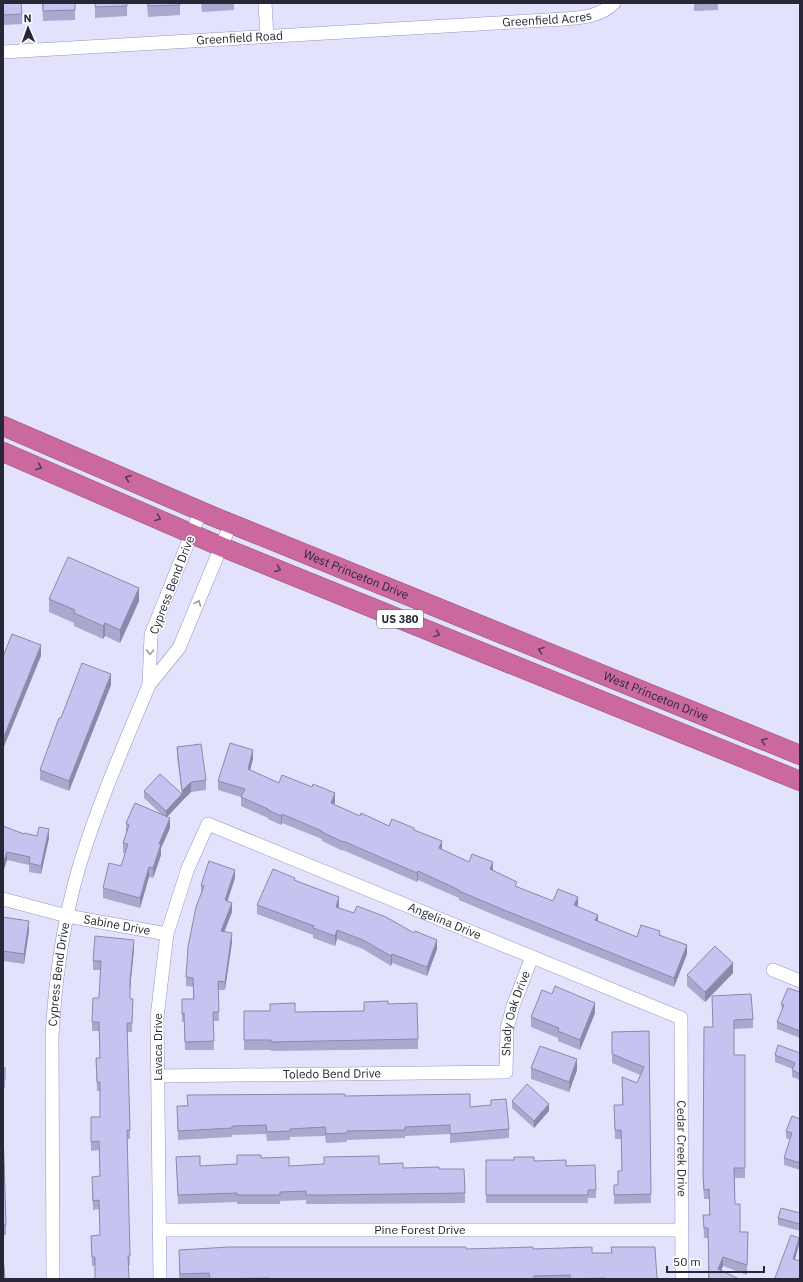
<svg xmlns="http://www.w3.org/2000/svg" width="803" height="1282" font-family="'IBM Plex Sans',sans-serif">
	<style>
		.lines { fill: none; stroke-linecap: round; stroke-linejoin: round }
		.minor-casing { stroke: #9794bf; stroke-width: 14 }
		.highway-casing { stroke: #92527b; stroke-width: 20 }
		.minor { stroke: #fff; stroke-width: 13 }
		.highway { stroke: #cb699f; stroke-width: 19 }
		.wall { fill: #aaa8cf }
		.shaded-wall { fill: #8b88a9 }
		.building { fill: #c6c3f1; stroke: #8b88a9 }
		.oneway { stroke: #593b57 }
		.oneway2 { stroke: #9e9ea5 }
		.labels { text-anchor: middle; stroke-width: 3; stroke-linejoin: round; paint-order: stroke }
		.shield { fill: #fff; stroke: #686874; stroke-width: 1 }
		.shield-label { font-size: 11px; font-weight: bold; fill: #282738 }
		.street-label { font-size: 12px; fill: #282738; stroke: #fff }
	</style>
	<rect width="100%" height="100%" fill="#e3e2fd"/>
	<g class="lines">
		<g class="minor-casing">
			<g id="minor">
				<path d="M265 3 267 37"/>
				<path id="s1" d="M3 52 564 19C582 18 601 16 614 3"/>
				<path d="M201 510 151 635 149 685 179 648 231 523"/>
				<path id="s2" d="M3 899 67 916 167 934"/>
				<path d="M773 970 800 981"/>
				<path id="s3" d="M158 1076 506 1072 507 1029 513 1006 532 957"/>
				<path id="s4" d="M159 1230H681"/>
				<path id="s5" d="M53 1279 52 1038C55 980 63 922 79 867 98 804 124 745 149 685"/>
				<path id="s6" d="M160 1279 157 1017 167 934 188 868 208 824 681 1018 682 1279"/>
			</g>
		</g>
		<g class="highway-casing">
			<g id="highway">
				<path id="s7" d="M3 426 212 516 800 755"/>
				<path d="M3 452 222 547 800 781"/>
			</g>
		</g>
		<use href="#minor" class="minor"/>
		<use href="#highway" class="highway"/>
	</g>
	<g class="wall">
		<path d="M3 3 22 14V24L3 25Z"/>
		<path d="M42 3H75V20L43 21Z"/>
		<path d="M95 3H127V16L95 18Z"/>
		<path d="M147 3H180V15L148 17Z"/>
		<path d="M201 3H234V10L202 12Z"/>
		<path d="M694 3H718V10L694 11Z"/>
		<path d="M49 599 139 601 120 643 105 636 103 639 74 626V623L49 612Z"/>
		<path d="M111 685 69 791 40 780V770Z"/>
		<path d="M177 747 206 780V790L191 792 182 801V797V801L167 817 170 828 161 848V855L153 878 149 877 140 908 103 898V888L121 866 125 853H123V843L126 834V823L161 814 144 798V791L182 794 177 757Z"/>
		<path d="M253 759 250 770 279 783 335 802 334 805 360 816 389 826 414 830 442 850 469 862 493 870 517 887 553 901 577 906 598 921 637 937 660 935 687 954 674 987 504 919 459 900V898L418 880 417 882 343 850V851L322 841V839L282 823 281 825 268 819V818L241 806V797L218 790V781Z"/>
		<path d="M3 826 24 834 49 838 41 874 29 872V865L7 860 4 869 3 868Z"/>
		<path d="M235 878 227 901 232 912 224 932 232 942 225 990H218L219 1021H213L214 1050H185L184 1022H182V999H193V987L186 986V977L201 893V885Z"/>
		<path d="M295 881 339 906V908L437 949 427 976 392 963 391 966 363 949 337 939 335 946 313 938V935L257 914V905Z"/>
		<path d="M3 917 29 931 24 964 3 961Z"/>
		<path d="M134 949 130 988V999H133L132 1032H127L130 1130V1139H127L130 1265 92 1266 91 1236 100 1235 99 1209 93 1210 92 1186 100 1176 99 1150 91 1151V1117H100V1091H97L96 1067V1058H100L99 1031H92V1022L99 998 101 970H93V961Z"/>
		<path d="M733 973 705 1002 687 986V975Z"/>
		<path d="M800 992V1038L777 1029V1022L782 1011 781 1004Z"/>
		<path d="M552 994 595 1013 580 1050 558 1041V1038L531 1027V1017Z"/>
		<path d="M712 996 753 1019V1028L734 1029V1055H745V1178H735V1204L740 1232H748L747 1275 723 1266 708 1279V1238H704L703 1215H709V1199H704L703 1185 704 1027H713Z"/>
		<path d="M364 1002 388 1004 418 1039V1049L271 1051V1050H244V1011L295 1012 364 1011Z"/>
		<path d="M649 1031 651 1203 614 1204V1185H618V1171H622L621 1139H615L614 1105H622V1077L637 1083 640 1075 612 1063V1032Z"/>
		<path d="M800 1053V1080L792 1077V1070L793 1069 775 1062V1055Z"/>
		<rect x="3" y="1068" width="2" height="20"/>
		<path d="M531 1068 577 1070 569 1092 531 1079Z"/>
		<path d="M345 1096 470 1107 491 1105V1100L509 1129V1138L450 1143V1134L405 1136V1138L347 1140V1142L326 1143 325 1136 290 1137V1140L267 1141 266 1134 232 1135V1137L178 1140 177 1106Z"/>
		<path d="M512 1101 549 1111 534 1128 512 1108Z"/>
		<path d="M800 1119V1170L784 1165V1158L790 1140 786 1138V1131Z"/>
		<path d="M3 1128 6 1225V1235H4L3 1279Z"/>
		<path d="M176 1157 200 1166 237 1165 261 1158 289 1166 379 1164 403 1168 439 1169 465 1193V1203L325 1204H306V1200L280 1201V1204H237V1202L178 1204Z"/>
		<path d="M486 1160 534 1161 566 1166 596 1190V1198H588V1203H486Z"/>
		<path d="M800 1213V1231L778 1225V1218Z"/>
		<path d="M466 1249H533L592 1253 657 1279H179V1250Z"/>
	</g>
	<g class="shaded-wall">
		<path d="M139 588V601L120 643V630Z"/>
		<path d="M105 623V636L103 639V626Z"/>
		<path d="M41 645V656L3 749V739Z"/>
		<path d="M111 674V685L69 791V781Z"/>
		<path d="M253 750V759L248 778V769Z"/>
		<path d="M191 782V792L182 801V791Z"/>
		<path d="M335 793V802L331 812V803Z"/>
		<path d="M182 794V801L166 818V811Z"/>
		<path d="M282 814V823L281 825V816Z"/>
		<path d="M170 818V828L161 848V855L153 878V868L159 844Z"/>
		<path d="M49 829V838L41 874V866Z"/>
		<path d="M442 841V850L439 848Z"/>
		<path d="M7 852V860L4 869V861Z"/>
		<path d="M493 862V871L490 869Z"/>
		<path d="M149 867V877L140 908V898Z"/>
		<path d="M235 870V878L225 909V900Z"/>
		<path d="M418 871V880L417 882V873Z"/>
		<path d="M339 897V906L336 916V907Z"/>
		<path d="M578 897V906L574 905Z"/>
		<path d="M232 903V912L221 940V931Z"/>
		<path d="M598 915V924L595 920Z"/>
		<path d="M29 921V931L24 964V954Z"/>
		<path d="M337 930V939L335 946V936Z"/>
		<path d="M232 933V942L225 990V982Z"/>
		<path d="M134 940V949L130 990V981Z"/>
		<path d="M437 940V949L427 976V967Z"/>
		<path d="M687 945V954L674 987V978Z"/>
		<path d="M392 954V963L391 966V956Z"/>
		<path d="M733 963V973L705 1002V992Z"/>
		<path d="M595 1003V1013L580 1050V1040Z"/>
		<path d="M577 1059V1070L569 1092V1082Z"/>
		<path d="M549 1104V1111L534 1128V1121Z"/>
		<path d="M799 1238V1245L793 1266V1259Z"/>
		<path d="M723 1257V1266L718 1279V1269Z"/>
	</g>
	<g class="building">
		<path d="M3 3H21L22 14 3 15Z"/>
		<path d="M43 3H75V10L43 11Z"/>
		<path d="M95 3H127V6L95 7Z"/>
		<path d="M148 3H180V5L148 6Z"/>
		<path d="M694 3H718L694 4Z"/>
		<path d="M68 557 139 588 120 630 105 623 103 626 74 613 75 610 49 599Z"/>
		<path d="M12 634 41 645 3 739V657Z"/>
		<path d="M82 663 111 674 69 781 40 770 59 718H61Z"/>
		<path d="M230 743 253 750 248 769 279 783 282 775 312 787 313 784 335 793 331 803 360 816 361 813 389 826 392 819 414 828V830L442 841 439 848 469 862 472 854 493 862 490 869 517 882 515 886 553 901 558 889 578 897 574 905 598 915 595 920 637 937 641 925 660 931 659 935 687 945 674 978 504 910 459 891V890L418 871 417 873 343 841V842L322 832V831L282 814 281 816 268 810V809L241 797 245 789 218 781Z"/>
		<path d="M201 744 206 780 191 782 182 791 177 747Z"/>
		<path d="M160 774 182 794 166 811 144 791Z"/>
		<path d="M135 803 170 818 159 844H161L153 868 149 867 140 898 103 888 109 863 121 866 128 844 123 843 129 825 126 823Z"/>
		<path d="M3 826 24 834V833L37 836 39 827 49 829 41 866 29 863 30 857 7 852 4 861 3 860Z"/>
		<path d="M209 861 235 870 225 900 232 903 221 931 232 933 225 982 218 981 219 1012H213L214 1041 185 1042 184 1013 182 1014V999H194L193 978 186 977 188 947 196 907 204 886 201 885Z"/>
		<path d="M273 869 295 878 294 880 339 897 336 907 354 913 357 906 386 917 414 933 415 931 437 940 427 967 392 954 391 956 363 940 337 930 335 936 313 928 314 926 257 905Z"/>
		<path d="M3 917 29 921 24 954 3 951Z"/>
		<path d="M95 936 134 940 130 981V999H133L132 1023H127L130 1130H127L130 1256H128L129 1279H95V1257H92L91 1236 100 1235 99 1200 93 1201 92 1177 100 1176 99 1141 91 1142V1117H100V1082H97L96 1058H100L99 1022H92L93 998H99L101 961H93Z"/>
		<path d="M715 946 733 963 705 992 687 975Z"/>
		<path d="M555 986 595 1003 580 1040 558 1031 559 1028 531 1017 542 990 552 994Z"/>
		<path d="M788 988 800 992V1031L777 1022 784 1005 781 1004Z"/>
		<path d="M751 994 753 1019 734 1020V1055H745V1168H734L735 1204H740V1232H748L747 1265 723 1257 718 1269 739 1279H709L708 1228H704L703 1215H710L709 1189 704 1190 703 1175 704 1027H713L712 996Z"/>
		<path d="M388 1001V1004L417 1003 418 1039 271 1042V1040H244V1011H270V1004L295 1003V1012L364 1011V1002Z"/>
		<path d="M649 1031 651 1194 614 1195V1185H618V1171H622L621 1130H615L614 1105H623L622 1077 637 1083 644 1067 612 1054V1032Z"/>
		<path d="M778 1045 800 1053V1074L792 1070 795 1063 775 1055Z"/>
		<path d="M540 1046 577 1059 569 1082 531 1068Z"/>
		<rect x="3" y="1068" width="2" height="11"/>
		<path d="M527 1084 549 1104 534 1121 512 1101Z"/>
		<path d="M345 1094V1096L470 1094V1107L491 1105V1100L506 1099 509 1129 450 1134V1125L405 1127V1130L347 1131V1133L326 1134 325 1127 290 1129V1131L267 1132 266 1125 232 1126V1128L178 1131 177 1106H188L187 1095Z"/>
		<path d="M792 1116 800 1119V1163L784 1158 792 1133 786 1131Z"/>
		<path d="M3 1128 6 1225H4L3 1256 5 1279H3Z"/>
		<path d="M237 1155H261V1158L289 1157V1166L324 1164V1157L379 1156V1164L403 1163V1168L439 1167V1169H464L465 1193 325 1195H306V1191L280 1192V1195H237V1193L178 1195 176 1157 200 1156V1166L237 1164Z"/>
		<path d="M514 1157H534V1161L566 1160V1166L595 1165 596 1190H588V1195H486V1160H514Z"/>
		<path d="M781 1208 800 1213V1224L778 1218Z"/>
		<path d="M791 1235 799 1238 793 1259 800 1261V1279H778L775 1278Z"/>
		<path d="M229 1247H466V1249L533 1247V1249L592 1247V1253H612L611 1247H655L657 1279H605V1278L570 1279V1275L534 1276V1279H269V1278L210 1279 209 1273 180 1274 179 1250Z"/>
	</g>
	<defs><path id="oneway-chevron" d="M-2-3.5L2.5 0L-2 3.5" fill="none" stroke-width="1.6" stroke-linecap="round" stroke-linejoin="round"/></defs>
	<g class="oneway">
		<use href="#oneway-chevron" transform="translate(39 467) rotate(23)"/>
		<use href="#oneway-chevron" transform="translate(128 478) rotate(-157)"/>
		<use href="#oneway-chevron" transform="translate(158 518) rotate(23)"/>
		<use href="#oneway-chevron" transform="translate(278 569) rotate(22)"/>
		<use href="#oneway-chevron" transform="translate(437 634) rotate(22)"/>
		<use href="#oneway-chevron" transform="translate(541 650) rotate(-158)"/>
		<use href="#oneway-chevron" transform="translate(764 741) rotate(-158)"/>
	</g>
	<g class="oneway2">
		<use href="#oneway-chevron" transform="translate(198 603) rotate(-67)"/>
		<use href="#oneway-chevron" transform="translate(150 652) rotate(93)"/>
	</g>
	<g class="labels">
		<rect class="shield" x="377" y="610" width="46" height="18" rx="3"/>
		<g class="shield-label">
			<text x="400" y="623">US 380</text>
		</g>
		<g class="street-label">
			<text dy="4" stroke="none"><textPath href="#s1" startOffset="545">Greenfield Acres</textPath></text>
			<text dy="4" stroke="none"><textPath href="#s1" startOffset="237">Greenfield Road</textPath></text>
			<text dy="4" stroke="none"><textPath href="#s7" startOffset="383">West Princeton Drive</textPath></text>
			<text transform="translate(172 585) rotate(-69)" y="4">Cypress Bend Drive</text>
			<text dy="4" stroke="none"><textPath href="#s7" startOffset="707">West Princeton Drive</textPath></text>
			<text dy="4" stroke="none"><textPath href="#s6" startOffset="719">Angelina Drive</textPath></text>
			<text dy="4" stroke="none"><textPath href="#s2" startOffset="117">Sabine Drive</textPath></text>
			<text dy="4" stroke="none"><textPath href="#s5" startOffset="305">Cypress Bend Drive</textPath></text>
			<text dy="4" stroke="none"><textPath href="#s3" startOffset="408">Shady Oak Drive</textPath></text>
			<text transform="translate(158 1047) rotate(-90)" y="4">Lavaca Drive</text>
			<text dy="4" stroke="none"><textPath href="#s3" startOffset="174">Toledo Bend Drive</textPath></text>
			<text dy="4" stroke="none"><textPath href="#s6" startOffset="1105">Cedar Creek Drive</textPath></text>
			<text dy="4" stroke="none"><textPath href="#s4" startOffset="261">Pine Forest Drive</textPath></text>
		</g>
	</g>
	<rect width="803" height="1282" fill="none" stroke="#282738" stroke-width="8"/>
	<g transform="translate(28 28) rotate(358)" stroke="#ffffff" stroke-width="3" paint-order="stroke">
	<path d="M0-3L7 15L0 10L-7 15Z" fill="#282738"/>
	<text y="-6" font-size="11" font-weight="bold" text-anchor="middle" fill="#282738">N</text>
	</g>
	<path d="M667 1266v6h97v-6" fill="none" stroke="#282738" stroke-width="2"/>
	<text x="673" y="1266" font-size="12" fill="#282738" stroke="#ffffff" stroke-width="3" paint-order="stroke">50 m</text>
</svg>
